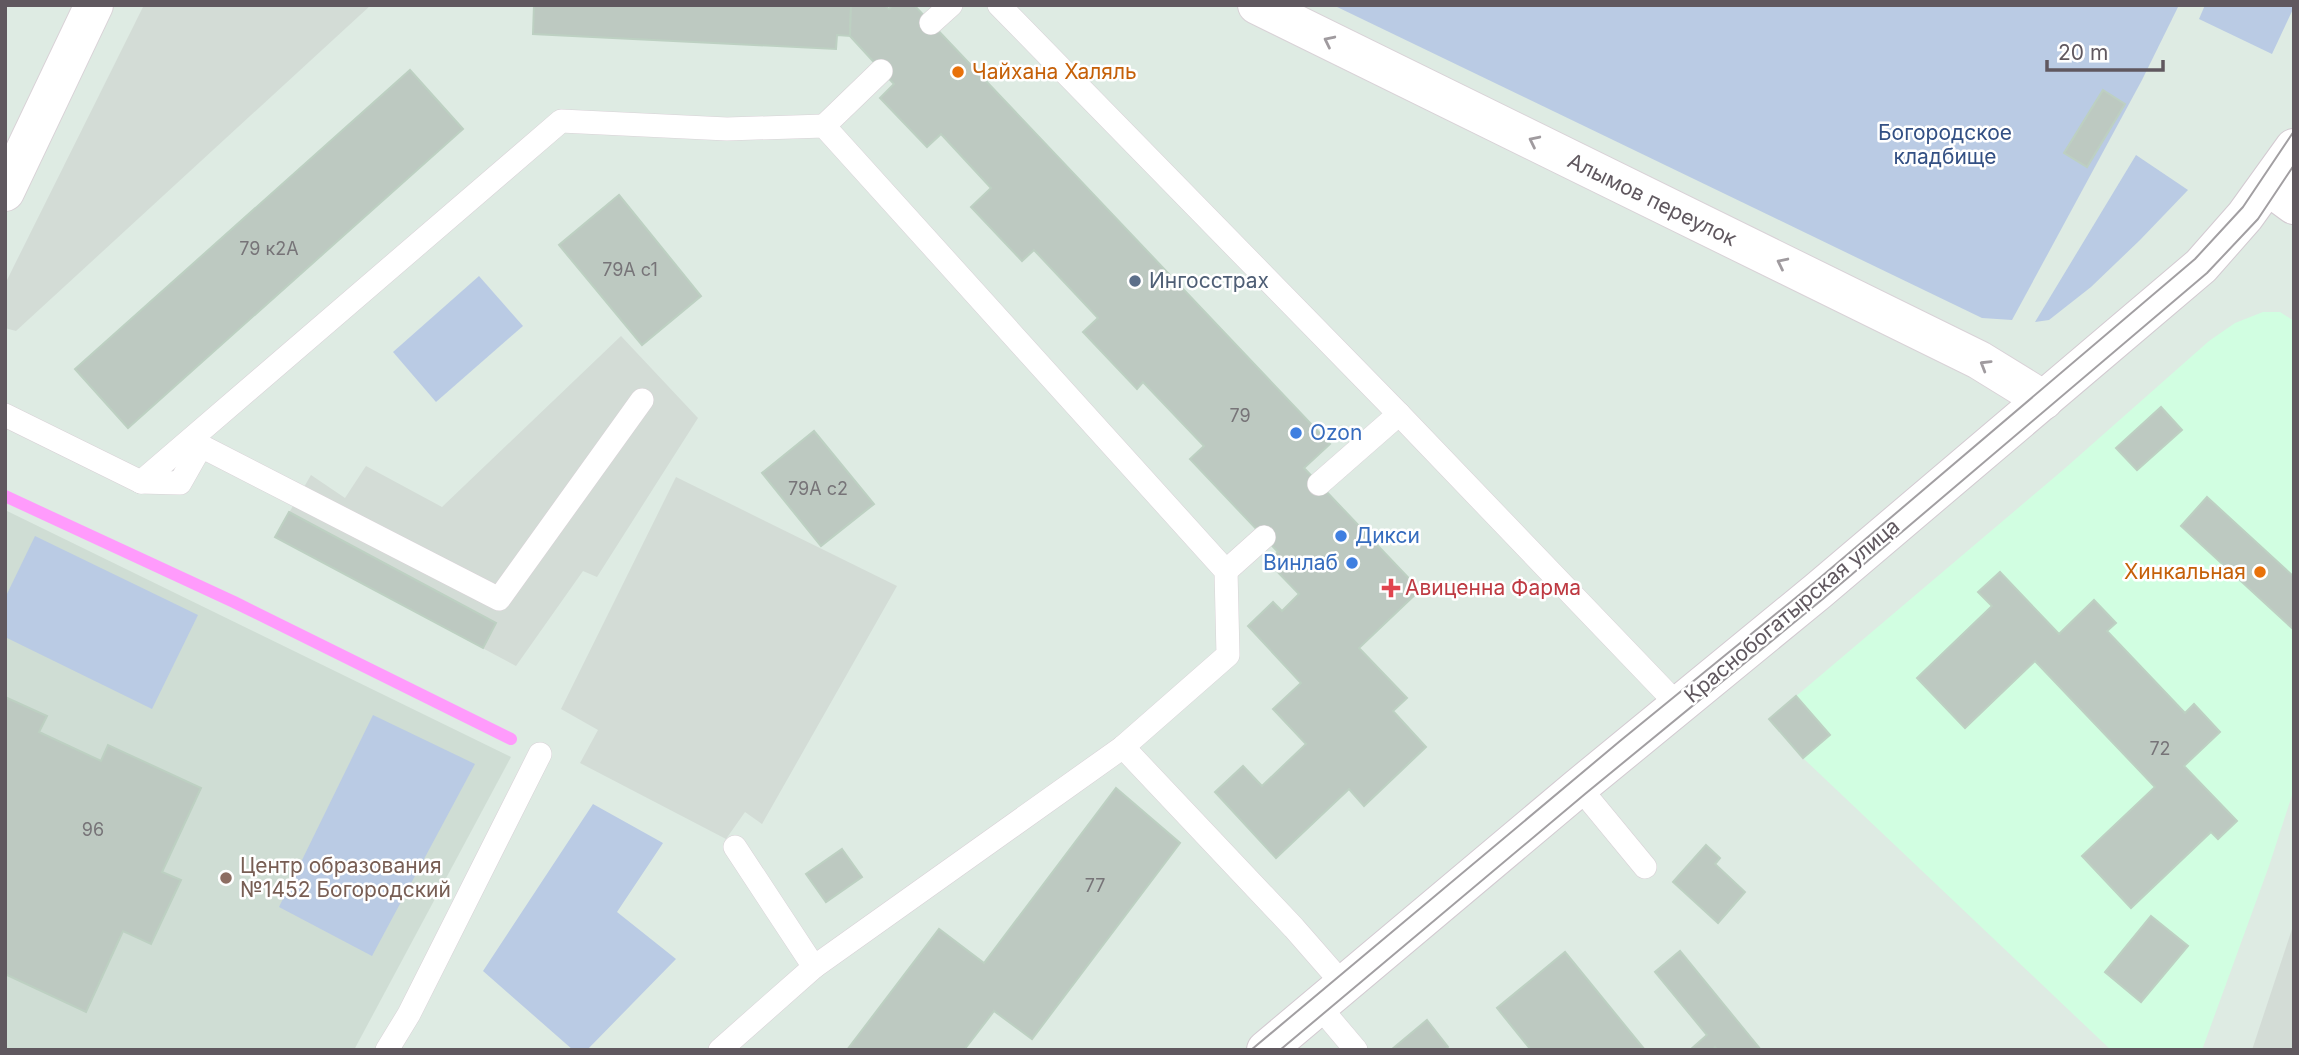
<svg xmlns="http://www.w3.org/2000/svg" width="2299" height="1055" font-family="Inter,sans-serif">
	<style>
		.commercial { fill: #d1fee1 }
		.industrial { fill: #d3dcd6 }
		.education { fill: #cfddd4 }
		.green { fill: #bacbe4 }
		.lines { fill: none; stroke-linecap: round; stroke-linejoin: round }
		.stream { stroke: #ff9bfc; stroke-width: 12 }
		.building { fill: #bdc9c1; stroke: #bdd0c2; stroke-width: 2 }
		.service-casing { stroke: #d9d2d7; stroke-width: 24 }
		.minor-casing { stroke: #d9d2d7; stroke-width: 40 }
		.secondary-casing { stroke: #d3cad1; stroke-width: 40 }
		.service { stroke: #fff; stroke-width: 23 }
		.minor { stroke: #fff; stroke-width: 38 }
		.secondary { stroke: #fff; stroke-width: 38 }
		.tram { stroke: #a29fa2; stroke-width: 2 }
		.oneway { stroke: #a09b9f }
		.food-dot { fill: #e8710a; stroke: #fff; stroke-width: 2.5 }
		.service-dot { fill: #5c6f8a; stroke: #fff; stroke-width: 2.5 }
		.shop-dot { fill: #3f7fe0; stroke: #fff; stroke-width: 2.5 }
		.health-dot { fill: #e0444e; stroke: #fff; stroke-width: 2.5 }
		.education-dot { fill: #8d6e63; stroke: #fff; stroke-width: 2.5 }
		.labels { text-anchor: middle; stroke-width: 5; stroke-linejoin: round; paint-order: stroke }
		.number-label { font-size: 18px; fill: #777478 }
		.food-label { font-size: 21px; fill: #c56008; stroke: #fff; text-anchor: start }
		.park-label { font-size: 21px; fill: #335084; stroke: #fff }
		.street-label { font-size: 21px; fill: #60585f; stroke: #fff }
		.service-label { font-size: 21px; fill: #4e5e75; stroke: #fff; text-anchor: start }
		.shop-label { font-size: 21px; fill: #366cbe; stroke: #fff; text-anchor: start }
		.health-label { font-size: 21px; fill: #be3a42; stroke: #fff; text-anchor: start }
		.education-label { font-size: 21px; fill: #785e54; stroke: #fff; text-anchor: start }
	</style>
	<rect width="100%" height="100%" fill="#deebe3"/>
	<path class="commercial" d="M2263 312H2280L2294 321V789L2269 866 2202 1050H2111L1803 758 1769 719 2063 470 2209 341 2235 323Z"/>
	<g class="industrial">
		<path d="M144 5H371L16 331 5 328V284Z"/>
		<path d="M621 336 698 418 597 577 583 571 516 666 275 537 311 475 345 498 366 466 442 507Z"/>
		<path d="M676 477 897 586 762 824 745 812 726 839 580 763 598 730 561 709Z"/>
		<path d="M2294 923V1050H2252Z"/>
	</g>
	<path class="education" d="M5 510 511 757 354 1050H5Z"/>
	<g class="green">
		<path d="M1333 5H2179L2142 80 2012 320 1982 318Z"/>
		<path d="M2205 5H2294V7L2272 54 2199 19Z"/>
		<path d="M2136 155 2188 190 2140 240 2091 287 2049 320 2035 322Z"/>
		<path d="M479 276 523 326 436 402 393 352Z"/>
		<path d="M35 536 198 615 152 709 5 637V598Z"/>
		<path d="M373 715 475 764 372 956 279 907Z"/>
		<path d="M593 804 663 843 617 912 676 959 587 1050H573L483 971Z"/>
	</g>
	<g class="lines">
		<path class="stream" d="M5 496 234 602 511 739"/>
	</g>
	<g class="building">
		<path d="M534 5H851L850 36 837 35 836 49 533 34Z"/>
		<path d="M851 5H884L889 9 893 5H914L1330 444 1304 468 1420 590 1359 648 1407 698 1393 711 1426 747 1364 806 1349 789 1276 858 1215 792 1243 766 1262 786 1306 744 1273 709 1301 683 1248 626 1273 602 1282 611 1299 594 1268 562 1278 552 1190 459 1204 446 1143 382 1137 389 1083 332 1098 318 1034 250 1022 261 971 207 991 188 941 134 927 147 880 98 894 84 850 36Z"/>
		<path d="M410 70 463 129 128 428 75 369Z"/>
		<path d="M2103 90 2125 104 2087 167 2064 153Z"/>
		<path d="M619 195 701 296 642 345 559 245Z"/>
		<path d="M2161 407 2182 430 2137 470 2116 448Z"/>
		<path d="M814 431 874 504 821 546 762 473Z"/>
		<path d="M2207 497 2294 577V630L2181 526Z"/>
		<path d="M289 512 496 623 483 648 275 537Z"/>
		<path d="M2000 572 2059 634 2094 600 2116 623 2107 631 2185 713 2194 704 2220 732 2184 766 2237 821 2218 839 2211 832 2131 908 2082 856 2155 787 2035 661 1965 728 1917 678 1992 606 1978 592Z"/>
		<path d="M1796 696 1830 735 1803 758 1769 719Z"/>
		<path d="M5 697 47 716 39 732 101 761 108 745 201 788 162 872 181 880 151 944 123 931 86 1012 5 974Z"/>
		<path d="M1116 788 1180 843 1032 1039 994 1011 964 1050H847L939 929 984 963Z"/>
		<path d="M1706 845 1720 858 1715 864 1745 892 1718 923 1673 882Z"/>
		<path d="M842 849 862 877 826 902 806 874Z"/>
		<path d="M2151 916 2188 946 2141 1002 2105 972Z"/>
		<path d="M1680 951 1761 1050H1718L1715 1047 1713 1050H1690L1707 1035 1655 972Z"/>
		<path d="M1565 952 1645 1050H1531L1497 1008Z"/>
		<path d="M1427 1020 1448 1047 1445 1050H1391Z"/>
	</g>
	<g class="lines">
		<g class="service-casing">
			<g id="service">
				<path d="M999 5 1399 414 1679 706"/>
				<path d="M931 23 951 5"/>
				<path d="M824 126 881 71"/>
				<path d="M5 415 141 482 561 121 727 129 824 126 1226 571 1228 655 1123 747 814 967 720 1050"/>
				<path d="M141 482 180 483 201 446 499 599 642 400"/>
				<path d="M1319 484 1399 414"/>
				<path d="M1226 571 1264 537"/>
				<path d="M1123 747 1294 928 1343 984"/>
				<path d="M1579 787 1645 867"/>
				<path d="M735 847 814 967"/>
				<path d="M1318 1005 1356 1050"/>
				<path d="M387 1050 409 1014 540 754"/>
			</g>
		</g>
		<g class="minor-casing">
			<g id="minor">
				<path d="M1257 5 1979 360 2044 400"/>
				<path d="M5 192 94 5"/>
			</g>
		</g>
		<g class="secondary-casing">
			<g id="secondary">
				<path d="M2268 186 2294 205"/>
				<path d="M1266 1050 1579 787 1818 591 2201 266 2245 216 2294 148"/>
			</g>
		</g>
		<use href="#service" class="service"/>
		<use href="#minor" class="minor"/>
		<use href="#secondary" class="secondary"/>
		<g class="tram">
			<path d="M1251 1050 1620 741 1815 582 2195 259 2243 207 2294 131"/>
			<path d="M1280 1050 1585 794 1824 598 2207 273 2258 219 2294 165"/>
		</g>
	</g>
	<defs><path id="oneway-chevron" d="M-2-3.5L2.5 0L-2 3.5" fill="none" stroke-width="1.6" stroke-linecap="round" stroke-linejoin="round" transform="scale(1.75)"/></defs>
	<g class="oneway">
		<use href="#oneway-chevron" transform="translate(1329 41) rotate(-154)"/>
		<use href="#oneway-chevron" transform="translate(1534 141) rotate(-154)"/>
		<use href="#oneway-chevron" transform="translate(1782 263) rotate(-154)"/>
		<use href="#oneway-chevron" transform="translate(1985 365) rotate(-149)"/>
	</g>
	<g class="food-dot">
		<circle cx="958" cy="72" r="7"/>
		<circle cx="2260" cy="572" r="7"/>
	</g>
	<circle class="service-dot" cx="1135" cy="281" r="7"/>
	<g class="shop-dot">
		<circle cx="1296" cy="433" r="7"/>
		<circle cx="1341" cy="536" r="7"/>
		<circle cx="1352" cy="563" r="7"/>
	</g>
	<path class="health-dot" d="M1387.5 577.5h7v7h7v7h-7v7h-7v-7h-7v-7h7z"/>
	<circle class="education-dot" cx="226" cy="878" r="7"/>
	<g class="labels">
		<g class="number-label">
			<text x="269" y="255">79 к2А</text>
			<text x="630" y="276">79А с1</text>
			<text x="1240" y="422">79</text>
			<text x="818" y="495">79А с2</text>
			<text x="2160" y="755">72</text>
			<text x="93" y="836">96</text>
			<text x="1095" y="892">77</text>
		</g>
		<g class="food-label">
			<text x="972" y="79">Чайхана Халяль</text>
			<text x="2246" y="579" text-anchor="end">Хинкальная</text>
		</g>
		<g class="park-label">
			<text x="1945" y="140">Богородское<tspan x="1945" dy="24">кладбище</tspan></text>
		</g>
		<g class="street-label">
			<text transform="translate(1652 200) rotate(26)" y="7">Алымов переулок</text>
			<text transform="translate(1792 611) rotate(-40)" y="7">Краснобогатырская улица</text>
		</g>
		<g class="service-label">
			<text x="1149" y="288">Ингосстрах</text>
		</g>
		<g class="shop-label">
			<text x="1310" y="440">Ozon</text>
			<text x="1355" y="543">Дикси</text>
			<text x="1338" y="570" text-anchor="end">Винлаб</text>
		</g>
		<g class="health-label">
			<text x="1405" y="595">Авиценна Фарма</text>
		</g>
		<g class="education-label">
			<text x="240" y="873">Центр образования<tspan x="240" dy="24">№1452 Богородский</tspan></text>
		</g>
	</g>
	<rect width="2299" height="1055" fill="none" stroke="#60585f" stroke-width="14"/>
	<path d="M2047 60v10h116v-10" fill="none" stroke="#60585f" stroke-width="3.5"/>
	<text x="2058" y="60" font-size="21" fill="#60585f" stroke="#ffffff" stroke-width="5" paint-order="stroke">20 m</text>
</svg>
